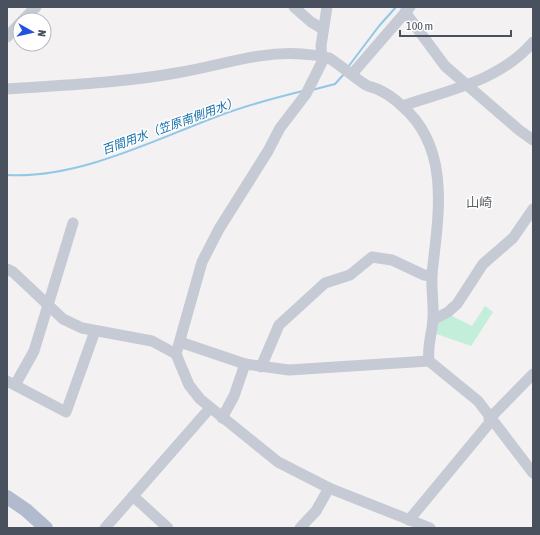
<svg xmlns="http://www.w3.org/2000/svg" width="540" height="535" font-family="'Asap Condensed','Noto Sans JP',sans-serif">
	<style>
		.green { fill: #c2eeda }
		.lines { fill: none; stroke-linecap: round; stroke-linejoin: round }
		.stream { stroke: #91c7e9; stroke-width: 2 }
		.minor { stroke: #c5cad5; stroke-width: 11 }
		.major { stroke: #b2bbce; stroke-width: 14 }
		.labels { text-anchor: middle; stroke-width: 3; stroke-linejoin: round; paint-order: stroke }
		.water-label { font-size: 12px; font-style: italic; fill: #126ea8; stroke: #fff }
		.quarter-label { font-size: 13px; fill: #5d6065; stroke: #fff }
	</style>
	<rect width="100%" height="100%" fill="#f3f1f1"/>
	<path class="green" d="M485 306 493 312 471 346 434 333 436 322 450 315 472 326Z"/>
	<g class="lines">
		<g class="stream">
			<path d="M348 67 379 26 396 7"/>
			<path d="M312 90 335 84 344 74"/>
			<path d="M7 175C76 179 150 142 213 118 241 107 274 98 303 91"/>
		</g>
		<g class="minor">
			<path d="M294 7 311 22 323 29"/>
			<path d="M405 12 445 66 519 130 533 140"/>
			<path d="M23 20 36 7"/>
			<path d="M7 37 20 23"/>
			<path d="M352 74 410 7"/>
			<path d="M7 89C63 85 121 83 176 73 220 66 257 51 302 54 311 55 320 55 329 58 342 66 353 77 366 85 369 87 373 87 377 89 385 92 396 100 402 106 452 149 438 217 432 274 431 289 434 304 433 319 432 334 427 346 429 361L478 401 533 473"/>
			<path d="M402 106C449 90 500 81 533 42"/>
			<path d="M7 269 13 272 63 319 82 328 152 341 176 354 189 385 200 399 278 462 329 488 430 528"/>
			<path d="M433 320 448 312 457 304 483 264 513 238 533 209"/>
			<path d="M180 342 245 364 289 370 429 361"/>
			<path d="M176 354 202 262 219 229 268 151 280 128 306 94 322 62 321 46 327 7"/>
			<path d="M261 367 279 325 325 283 350 275 372 257 392 260 424 275 432 276"/>
			<path d="M7 381 66 412 95 331"/>
			<path d="M15 385 34 351 73 223"/>
			<path d="M222 418 234 396 245 364"/>
			<path d="M489 419 533 374"/>
			<path d="M133 496 168 528"/>
			<path d="M409 520 491 421"/>
			<path d="M105 528 210 408"/>
			<path d="M300 528 316 511 329 488"/>
		</g>
		<path class="major" d="M7 497 26 510 46 528"/>
	</g>
	<g class="labels">
		<g class="water-label">
			<text transform="translate(170 126) rotate(-20)" y="4">百間用水（笠原南側用水）</text>
		</g>
		<g class="quarter-label">
			<text x="479" y="207">山崎</text>
		</g>
	</g>
	<rect width="540" height="535" fill="none" stroke="#49505e" stroke-width="16"/>
	<g transform="translate(32 32) rotate(98)"><circle r="19" fill="#ffffff" stroke="#b6b9bf"/>
	<path d="M0-3L7 15L0 10L-7 15Z" fill="#2052dd"/>
	<text y="-6" font-size="11" font-weight="bold" text-anchor="middle" fill="#49505e">N</text>
	</g>
	<path d="M400 30v6h111v-6" fill="none" stroke="#49505e" stroke-width="2"/>
	<text x="406" y="30" font-size="12" fill="#49505e" stroke="#ffffff" stroke-width="3" paint-order="stroke">100 m</text>
</svg>
